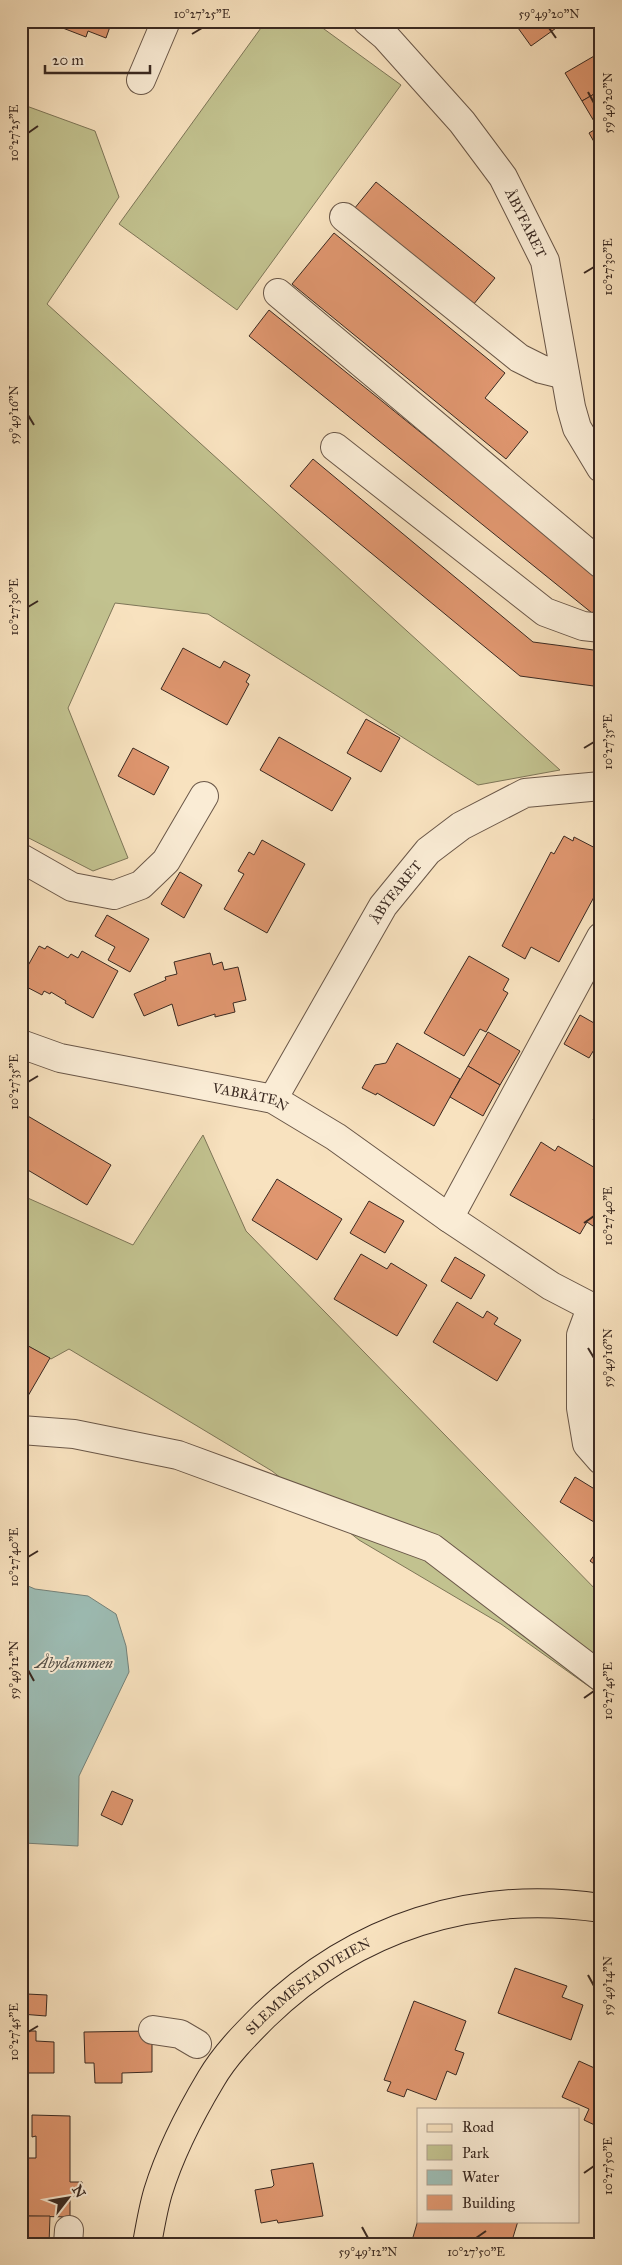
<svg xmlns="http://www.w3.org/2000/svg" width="622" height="2265" font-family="'IM FELL Great Primer',serif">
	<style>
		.green { fill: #c2c28f; stroke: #7e7658 }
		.water { fill: #9dbdb5; stroke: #75827a }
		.building { fill: #df966f; stroke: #3a2921 }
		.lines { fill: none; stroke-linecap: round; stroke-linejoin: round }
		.minor-casing { stroke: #6a5748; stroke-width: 30 }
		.major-casing { stroke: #3a2921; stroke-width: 30 }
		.minor { stroke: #faecd5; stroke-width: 28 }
		.major { stroke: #f8e2bf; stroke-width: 28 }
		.ticks { fill: none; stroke: #3a2921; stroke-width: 2 }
		.labels { text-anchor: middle; stroke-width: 4; stroke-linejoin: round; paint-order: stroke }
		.street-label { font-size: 14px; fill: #3a2921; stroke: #faecd5 }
		.water-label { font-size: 15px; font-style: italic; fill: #534e46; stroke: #faecd5 }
		.neatline { fill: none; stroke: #3a2921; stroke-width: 2 }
		.ticks-label { font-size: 12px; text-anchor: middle; fill: #3a2921 }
	</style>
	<rect width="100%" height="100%" fill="#f8e2bf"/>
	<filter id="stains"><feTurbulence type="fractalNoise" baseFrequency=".004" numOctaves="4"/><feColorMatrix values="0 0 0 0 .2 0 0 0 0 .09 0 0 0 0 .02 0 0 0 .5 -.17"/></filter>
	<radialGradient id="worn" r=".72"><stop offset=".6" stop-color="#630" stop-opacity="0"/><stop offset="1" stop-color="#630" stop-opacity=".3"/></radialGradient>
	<g class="green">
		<path d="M266 21H313L401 85 237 310 119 224Z"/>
		<path d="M21 104 95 131 119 197 47 304 560 770 478 785 208 614 115 603 68 708 128 858 93 871 21 834Z"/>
		<path d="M203 1135 246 1231 601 1595V1695L501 1624 359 1540 272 1471 69 1349 51 1359 21 1342V1195L133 1245Z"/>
	</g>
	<path class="water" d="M21 1583 35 1589 88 1596 116 1614 126 1646 129 1672 79 1776 78 1846 24 1843 23 1859H21Z"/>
	<g class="building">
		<path d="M56 21H112L106 38 88 31 86 37 55 25Z"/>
		<path d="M513 21H566L531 46Z"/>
		<path d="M601 52V90L582 101 565 73Z"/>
		<path d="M601 90V126L598 128 582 101Z"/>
		<path d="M601 126V154L589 133Z"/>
		<path d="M376 182 495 278 473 305 354 209Z"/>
		<path d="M334 233 505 373 485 398 528 432 506 459 292 284Z"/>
		<path d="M269 310 601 578V603L592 613 249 336Z"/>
		<path d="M313 459 533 642 601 651V687L520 676 290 486Z"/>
		<path d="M183 648 220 668 224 661 250 675 246 682 249 684 227 725 161 689Z"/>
		<path d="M366 719 400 738 381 772 347 753Z"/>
		<path d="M279 737 351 778 332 811 260 770Z"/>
		<path d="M133 748 169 767 154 795 118 776Z"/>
		<path d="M564 836 573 841 574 837 601 851V891L598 896 594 897 559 962 531 947 525 959 502 946 551 852 554 854Z"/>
		<path d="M262 840 305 864 267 933 224 909 244 874 238 871 249 852 254 855Z"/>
		<path d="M180 872 202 885 184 918 161 904Z"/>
		<path d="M107 915 149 939 130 972 108 960 115 947 95 936Z"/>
		<path d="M39 946 45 949 47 946 68 958 71 954 78 958 82 951 118 971 93 1018 65 1003 66 1001 51 992 50 994 44 991 42 995 21 984V978Z"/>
		<path d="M210 953 213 965 222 962 224 970 238 967 246 1000 233 1003 235 1012 215 1017V1014L178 1026 172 1004 144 1016 134 994 166 980 165 977 177 974 174 962Z"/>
		<path d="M469 956 509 979 503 990 508 993 486 1032 480 1029 464 1056 424 1033Z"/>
		<path d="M580 1015 601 1027V1038L589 1058 564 1044Z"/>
		<path d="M488 1032 520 1051 500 1085 468 1066Z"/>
		<path d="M397 1043 460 1079 434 1126 377 1093 376 1095 362 1088 375 1065 386 1063Z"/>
		<path d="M468 1066 500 1085 483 1116 450 1097Z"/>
		<path d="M601 1106V1125L593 1120Z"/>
		<path d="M21 1112 111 1165 87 1205 21 1166Z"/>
		<path d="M541 1142 555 1151 558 1146 597 1169 594 1173 601 1177V1212L593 1226 587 1222 580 1234 510 1195Z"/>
		<path d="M277 1179 342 1219 317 1260 252 1220Z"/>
		<path d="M369 1201 404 1221 385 1253 350 1233Z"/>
		<path d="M361 1254 387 1269 391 1263 427 1285 397 1336 334 1299Z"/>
		<path d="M455 1257 485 1275 471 1299 441 1281Z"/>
		<path d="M457 1302 483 1318 487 1311 498 1318 494 1324 521 1340 497 1381 433 1342Z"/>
		<path d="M21 1342 50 1358 21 1408Z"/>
		<path d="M575 1477 601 1493V1511L594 1522 560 1502Z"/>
		<path d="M601 1546V1569L590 1561Z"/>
		<path d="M112 1791 133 1800 122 1825 101 1815Z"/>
		<path d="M21 1963H27V1994L47 1995 46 2016 21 2014Z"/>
		<path d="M515 1968 567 1986 562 1997 583 2005 571 2040 498 2013Z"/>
		<path d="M414 2001 466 2021 455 2050 464 2053 456 2075 447 2071 436 2100 407 2089 404 2097 387 2091 391 2082 384 2080Z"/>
		<path d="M21 2031H36V2041L54 2042V2073H21Z"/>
		<path d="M152 2031V2072L122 2073V2083H95L94 2063H85L84 2032Z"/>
		<path d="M579 2061 601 2071V2128L584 2120 589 2109 562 2097Z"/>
		<path d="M32 2115 70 2116V2182H82V2196H70V2217L21 2216V2158H36V2136L32 2137Z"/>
		<path d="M313 2163 323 2216 278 2223 277 2220 261 2223 255 2190 272 2187 274 2185 271 2170Z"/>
		<path d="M21 2216H50L49 2244H21Z"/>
		<path d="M418 2220V2221H518L511 2244H411Z"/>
		<path d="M601 2228V2244H592Z"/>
	</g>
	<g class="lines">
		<g class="minor-casing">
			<g id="minor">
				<path id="s1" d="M367 21 385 36 462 122 503 177 545 261 571 407 577 428 601 468"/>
				<path d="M141 80 166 21"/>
				<path d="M344 217 519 358 541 369 565 375"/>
				<path d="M278 293 601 564"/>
				<path d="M335 447 545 612 583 626 601 628"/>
				<path d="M21 858 72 887 114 895 141 885 166 861 204 796"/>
				<path id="s2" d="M21 1044 60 1058 273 1099 336 1137 449 1218 551 1286 601 1312"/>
				<path id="s3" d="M273 1099 383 906 428 851 461 826 525 793 601 786"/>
				<path d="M449 1218 601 937"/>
				<path d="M591 1308 581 1335V1408L587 1444 601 1460"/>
				<path d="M21 1430 74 1434 178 1455 432 1548 601 1677"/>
				<path d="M153 2030 180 2034 197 2044"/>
				<path d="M68 2244 69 2230"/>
			</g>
		</g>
		<g class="major-casing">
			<g id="major">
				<path id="s4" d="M147 2244C150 2227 153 2209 158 2192 170 2153 190 2114 211 2079 225 2055 245 2035 264 2016 356 1927 474 1889 601 1908"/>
			</g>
		</g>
		<use href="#minor" class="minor"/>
		<use href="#major" class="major"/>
	</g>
	<path class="ticks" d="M549 28 556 38M192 34 202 28M588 92 594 103M28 133 38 126M584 273 594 267M28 415 34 425M28 607 38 601M584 748 594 742M28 1082 38 1076M584 1223 594 1216M588 1348 594 1358M28 1557 38 1551M28 1670 34 1681M584 1698 594 1691M588 1975 594 1986M28 2032 38 2026M584 2173 594 2166M362 2227 368 2238M476 2238 486 2231"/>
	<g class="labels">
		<g class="street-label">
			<text dy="5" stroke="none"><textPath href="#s1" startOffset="259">ÅBYFARET</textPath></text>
			<text dy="5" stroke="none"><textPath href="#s3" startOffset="241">ÅBYFARET</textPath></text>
			<text dy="5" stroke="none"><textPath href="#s2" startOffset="236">VABRÅTEN</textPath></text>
			<text dy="5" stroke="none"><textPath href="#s4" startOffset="314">SLEMMESTADVEIEN</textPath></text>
		</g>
		<g class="water-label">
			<text x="74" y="1668">Åbydammen</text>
		</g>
	</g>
	<rect width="622" height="2265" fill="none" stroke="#f8e2bf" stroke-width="55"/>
	<rect x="417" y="2108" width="162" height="115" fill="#faecd5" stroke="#ad9e8d"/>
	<rect x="427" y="2124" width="25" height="8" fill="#f8e2bf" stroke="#ad9e8d"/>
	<text x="462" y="2132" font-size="15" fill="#3a2921">Road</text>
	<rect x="427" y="2145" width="25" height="15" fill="#c2c28f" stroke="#ad9e8d"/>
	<text x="462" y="2158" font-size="15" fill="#3a2921">Park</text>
	<rect x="427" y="2170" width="25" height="15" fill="#9dbdb5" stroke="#ad9e8d"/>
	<text x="462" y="2182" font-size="15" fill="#3a2921">Water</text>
	<rect x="427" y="2195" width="25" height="15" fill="#df966f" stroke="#ad9e8d"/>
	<text x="462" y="2208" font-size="15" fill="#3a2921">Building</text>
	<g transform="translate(68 2198) rotate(59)" stroke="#faecd5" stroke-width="4" paint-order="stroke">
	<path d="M0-4L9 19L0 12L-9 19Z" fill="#3a2921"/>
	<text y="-8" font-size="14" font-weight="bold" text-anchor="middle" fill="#3a2921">N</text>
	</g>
	<path d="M45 65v8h105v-8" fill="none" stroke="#3a2921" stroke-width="2.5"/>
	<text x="52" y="65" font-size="15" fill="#3a2921" stroke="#faecd5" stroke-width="4" paint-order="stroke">20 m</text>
	<rect x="28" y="28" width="566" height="2210" class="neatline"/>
	<g class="ticks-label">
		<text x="202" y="18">10°27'25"E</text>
		<text x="549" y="18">59°49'20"N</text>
		<text transform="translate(608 103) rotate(-90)" y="4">59°49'20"N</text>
		<text transform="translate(14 133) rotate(-90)" y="4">10°27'25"E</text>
		<text transform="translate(608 267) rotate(-90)" y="4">10°27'30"E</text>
		<text transform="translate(14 415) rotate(-90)" y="4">59°49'16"N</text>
		<text transform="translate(14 607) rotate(-90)" y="4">10°27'30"E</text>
		<text transform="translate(608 742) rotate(-90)" y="4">10°27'35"E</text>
		<text transform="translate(14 1082) rotate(-90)" y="4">10°27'35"E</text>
		<text transform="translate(608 1216) rotate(-90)" y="4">10°27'40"E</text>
		<text transform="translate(608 1358) rotate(-90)" y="4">59°49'16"N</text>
		<text transform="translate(14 1557) rotate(-90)" y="4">10°27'40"E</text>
		<text transform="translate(14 1670) rotate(-90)" y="4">59°49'12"N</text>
		<text transform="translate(608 1691) rotate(-90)" y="4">10°27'45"E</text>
		<text transform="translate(608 1986) rotate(-90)" y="4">59°49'14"N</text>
		<text transform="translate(14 2032) rotate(-90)" y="4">10°27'45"E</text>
		<text transform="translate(608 2166) rotate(-90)" y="4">10°27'50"E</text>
		<text x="368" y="2256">59°49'12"N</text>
		<text x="476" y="2256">10°27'50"E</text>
	</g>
	<rect width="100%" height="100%" filter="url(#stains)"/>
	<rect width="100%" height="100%" fill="url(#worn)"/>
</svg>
